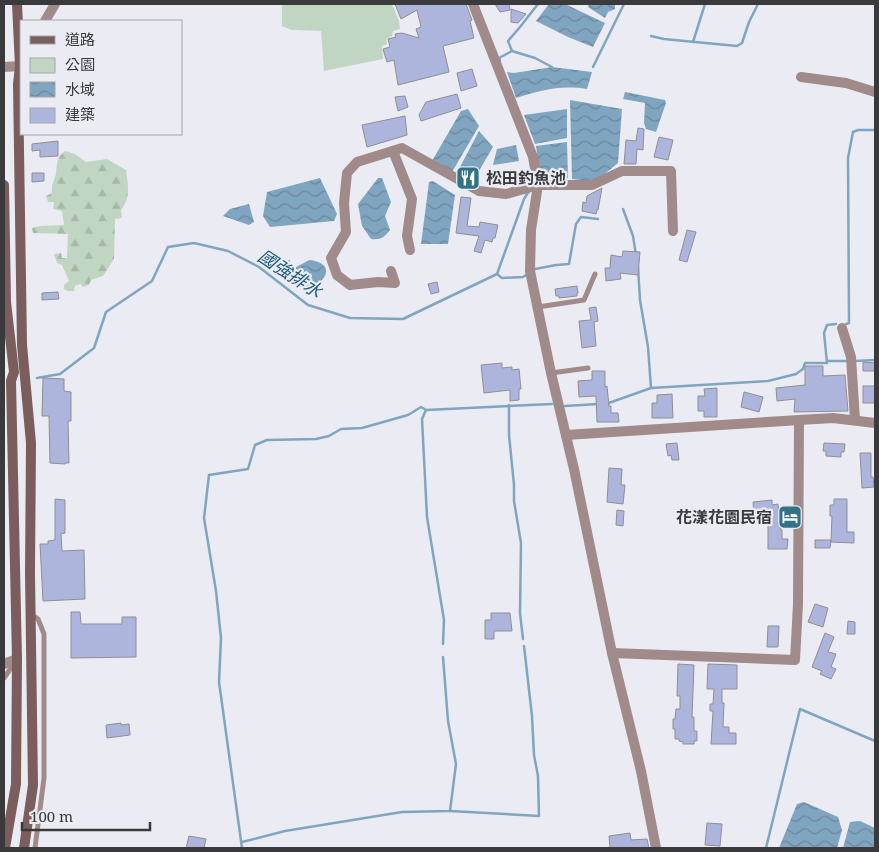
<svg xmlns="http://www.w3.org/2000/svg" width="879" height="852" font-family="'Noto Serif','Noto Sans TC',serif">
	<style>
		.green { fill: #c0d6c2 }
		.forest { fill: url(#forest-firs) }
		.water { fill: url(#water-waves) }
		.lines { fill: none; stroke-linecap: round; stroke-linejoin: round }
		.stream { stroke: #80a5c0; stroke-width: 2.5 }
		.building { fill: #aeb5dc; stroke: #8d8f94 }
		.lane { stroke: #a08b8a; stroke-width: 5 }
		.street { stroke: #a08b8a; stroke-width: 10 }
		.secondary { stroke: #7a5d5c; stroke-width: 10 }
		.labels { text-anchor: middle; stroke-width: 4.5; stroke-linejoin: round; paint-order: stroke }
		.poi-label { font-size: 16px; font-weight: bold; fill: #3a3a3d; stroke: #ebecf3; text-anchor: start }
		.water-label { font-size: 18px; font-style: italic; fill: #1d5c80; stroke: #ebecf3 }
	</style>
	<defs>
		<pattern id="forest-firs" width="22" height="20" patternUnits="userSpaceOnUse" patternTransform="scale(1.25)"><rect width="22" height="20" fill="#c0d6c2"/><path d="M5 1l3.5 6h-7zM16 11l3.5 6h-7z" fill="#a6b8a8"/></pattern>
		<pattern id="water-waves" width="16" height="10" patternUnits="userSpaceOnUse" patternTransform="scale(1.25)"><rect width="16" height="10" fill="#80a5c0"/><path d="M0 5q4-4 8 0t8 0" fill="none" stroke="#6a879d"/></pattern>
	</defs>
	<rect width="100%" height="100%" fill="#ebecf3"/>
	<path class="green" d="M282 4H392L399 21 400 29 393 31 392 36 386 39 387 44 382 46 383 59 324 71 321 31 292 30 282 26Z"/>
	<path class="forest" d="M65 151 75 154 86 162 107 159 126 170C128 185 131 198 121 210L122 218 115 219 114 259 103 276 91 280 89 285 83 287 80 284 75 286 74 291H68L64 289V285L69 281 62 265 57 263 54 254 61 253 62 258H67L68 234 33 233 32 228 40 226 64 225 62 211 53 209 54 202H48L46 196 52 193C51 182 55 181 56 173 57 163 57 157 65 151Z"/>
	<g class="water">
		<path d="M549 4H565L605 23 593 47 568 37 536 21Z"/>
		<path d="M589 4H615V9L608 12 605 18 588 7Z"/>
		<path d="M552 67 592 72 587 89C560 85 542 90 516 98L507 72 514 73Z"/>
		<path d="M625 92 665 100 666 103 656 132 646 129 644 123 645 103 623 99Z"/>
		<path d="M570 100 622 109 618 163 595 182 572 179Z"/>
		<path d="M468 109 479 126 452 172 432 161 461 111Z"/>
		<path d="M567 109V138L535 144 524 115Z"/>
		<path d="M479 131 493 147 476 176 460 167Z"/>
		<path d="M567 142 568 178 540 175 536 146Z"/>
		<path d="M516 145 519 161 493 165 497 149Z"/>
		<path d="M320 178 337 214 334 221 270 227 263 216 267 192Z"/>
		<path d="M378 178H382L391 202 385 216 390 230C384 238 380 240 371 239L362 226 358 204Z"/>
		<path d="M433 181 455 195 448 244H421L429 182Z"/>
		<path d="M249 204 254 222 249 225 223 216 230 209Z"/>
		<path d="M276 260H290V268L293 269C296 267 307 261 310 260 313 260 315 261 318 262 337 269 319 289 305 286 293 283 289 272 279 269Z"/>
		<path d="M804 802 838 817 842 830 837 848H779L797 804Z"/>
		<path d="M860 821 875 828V848H843L850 822Z"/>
	</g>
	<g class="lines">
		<g class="stream">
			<path d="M651 36 664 39 737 46 742 43 749 22 758 4"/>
			<path d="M693 42 705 4"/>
			<path d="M512 51 535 58 552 67"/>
			<path d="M500 60 499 58 512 51 508 41 520 27 538 4"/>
			<path d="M593 67 624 4"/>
			<path d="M623 209 633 236 636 255"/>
			<path d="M535 269 556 265 569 264 576 224 581 217 598 219"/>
			<path d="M497 274 502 278 523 277 526 275"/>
			<path d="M846 324 849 323 848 158 853 132 858 130H875"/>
			<path d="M827 361H849"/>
			<path d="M854 361 875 360"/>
			<path d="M37 378 60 374 94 348 106 312 152 281 168 247 194 243 228 251 259 267 308 305 350 318 403 319 497 274 524 199 529 191"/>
			<path d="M651 388 768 381 796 374 803 369 805 363H827L824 333 827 325 836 324"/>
			<path d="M606 404 651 388 648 347 640 300 638 267"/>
			<path d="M509 405V435L514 485V501L521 543 520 613 523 639"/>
			<path d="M565 406 598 404"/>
			<path d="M426 410 422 419 427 517 444 620 443 644"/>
			<path d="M450 811 539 816 538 776 534 755 532 716 524 646"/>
			<path d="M242 842 285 831 402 812 450 811 456 764 448 721 443 657"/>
			<path d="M242 848 219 682 221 638 216 591 204 518 209 475 248 469 255 445 267 440 316 439 329 436 341 429 362 428 408 415 421 407 426 410 552 404"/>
			<path d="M766 848 800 709 875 741"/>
		</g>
	</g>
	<g class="building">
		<path d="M395 4H466L472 20 470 21 474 38 443 46 449 72 398 85 394 60 387 62 383 49 390 47 388 39 396 37 395 34 402 33 419 38 416 29 421 27 417 10 401 19Z"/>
		<path d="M495 4H509L510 10 500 12Z"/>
		<path d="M511 9 526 14 518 23 511 22Z"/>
		<path d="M472 69 477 86 461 91 457 73Z"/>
		<path d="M457 94 461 108 421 121 419 115 426 102Z"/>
		<path d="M405 96 408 107 398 111 395 97Z"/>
		<path d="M405 116 407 135 367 147 362 125Z"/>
		<path d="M638 128 644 129 643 150 637 149 636 164H624L626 140 636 141Z"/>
		<path d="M659 137 673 140 668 160 654 157Z"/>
		<path d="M58 141V156L40 157V150L32 151V144Z"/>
		<path d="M32 173H44V181L32 182Z"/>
		<path d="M602 188 598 210H597L596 214 582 211 583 202 586 203 587 196Z"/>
		<path d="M461 197 471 198 467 226 479 227 480 222 498 225 495 238H493L492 242 485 240 481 253 474 251 479 236 456 233Z"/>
		<path d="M687 230 696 232 687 262 679 260Z"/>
		<path d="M623 251 640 252 638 275 620 273 621 279 606 281 605 268H610L611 255 622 257Z"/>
		<path d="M437 282 439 292 431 294 428 284Z"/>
		<path d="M577 286 578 293H577V296L559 298V296H556L555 289Z"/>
		<path d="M58 292 59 299 42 300V293Z"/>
		<path d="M596 307 598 321 594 322 596 346 582 348 579 321 591 320 589 308Z"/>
		<path d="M863 362 875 363V371H863Z"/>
		<path d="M502 363V368L512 367V370L519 369 521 389H519V400L510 401V390L484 393 481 365Z"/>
		<path d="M805 366H823V376L845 375 848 411 794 412 795 399 777 401 776 388 805 385Z"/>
		<path d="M592 371H605V387L607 386 609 406H611V413H618L619 422H597L596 396 579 397 578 381 592 380Z"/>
		<path d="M43 378 64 379V391L71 392V421H68L69 463H65V464L50 463 49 416H42Z"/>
		<rect x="863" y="386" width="12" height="17"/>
		<path d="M717 388V417H704V411H698V396H705L704 389Z"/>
		<path d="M744 392 763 397 759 412 741 407Z"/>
		<path d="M672 394 673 418H652V403H657V395Z"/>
		<path d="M677 443 679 460H672L671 455 668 456 666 444Z"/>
		<path d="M824 443 845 444 844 452H841V457L826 456V451H823Z"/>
		<path d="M860 453H871V477H873L874 487 862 488Z"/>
		<path d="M609 468 622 469 621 485H625L623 504 607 502Z"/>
		<path d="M55 499 65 500V533L61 534 62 551 84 550 85 599 43 601 40 544H48V541L55 540Z"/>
		<path d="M834 499H847V532H854V543L831 542 832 516H830V505H834Z"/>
		<path d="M772 500V505L778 504 781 530H782V539H788L787 549H768V520L762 521 761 513 754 514 753 502Z"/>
		<path d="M617 510 624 511 623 526 616 525Z"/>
		<path d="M815 540H831L830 548H815Z"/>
		<path d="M815 604 828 608 823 627 808 622Z"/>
		<path d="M71 612H80L81 624H122V617H136V657L71 658Z"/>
		<path d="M491 613H510L512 631H494V639H485V620H491Z"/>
		<path d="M848 621 855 622V634H847Z"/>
		<path d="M768 626H779L778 647H767Z"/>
		<path d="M825 633 834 637 828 652 836 654 831 667 836 669 831 679 820 674 822 671 812 667Z"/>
		<path d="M678 664 694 665 692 717H694V731H697V741H694V744H683V742L679 741V739H675V729H673V719H675L676 709H680V696H677Z"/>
		<path d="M708 664 737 665V689H722V703H724L723 727H729V733H736V744H711L713 711H710V704H713L714 689H707Z"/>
		<path d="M121 723V725L129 724 130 735 107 738 106 725Z"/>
		<path d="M707 823 722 824 720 846 705 845Z"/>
		<path d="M630 833 631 840 647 839 649 848H610L609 836Z"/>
		<path d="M189 836 206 839 204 848H186Z"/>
	</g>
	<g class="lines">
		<g class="lane">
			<path d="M538 307 584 300 595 274"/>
			<path d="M551 373 588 368"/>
			<path d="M31 614 38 619 44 634V778L35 848"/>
			<path d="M4 678 15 662"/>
		</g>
		<g class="street">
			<path d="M473 4 533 157 538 185 531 230 530 271 551 373 574 469 612 653 641 771 656 848"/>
			<path d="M45 21 55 4"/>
			<path d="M4 67 20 66 21 64"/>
			<path d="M801 77 846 83 875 92"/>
			<path d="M393 151 412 199 407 236 410 250"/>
			<path d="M391 271 395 283 378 282 350 285 337 275 331 258 346 232 344 203 347 173 357 162 402 148 479 191 506 194 538 185H592L622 171H671L673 231"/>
			<path d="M842 328 851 357 855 420"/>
			<path d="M566 435 799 420 833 418 875 423"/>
			<path d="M612 653 795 660 798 604 799 420"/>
			<path d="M4 664 17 659"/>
		</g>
		<g class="secondary">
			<path d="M17 4 20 66 18 84 22 345 31 443 30 573 33 785 24 848"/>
			<path d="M4 185 6 302 14 372 11 381 17 659 16 784 5 848"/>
		</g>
	</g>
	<defs>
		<g id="restaurant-square" transform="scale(1.25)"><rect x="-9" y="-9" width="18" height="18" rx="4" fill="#327286" stroke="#ebecf3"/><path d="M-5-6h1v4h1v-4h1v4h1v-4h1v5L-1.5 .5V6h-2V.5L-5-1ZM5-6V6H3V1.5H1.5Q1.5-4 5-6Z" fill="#fff"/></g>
		<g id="hotel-square" transform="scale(1.25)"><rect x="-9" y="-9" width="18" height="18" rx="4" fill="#327286" stroke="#ebecf3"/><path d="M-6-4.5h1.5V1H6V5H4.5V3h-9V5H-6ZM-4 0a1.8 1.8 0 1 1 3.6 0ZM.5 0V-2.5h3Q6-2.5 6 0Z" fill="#fff"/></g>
	</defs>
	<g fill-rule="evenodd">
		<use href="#restaurant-square" x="468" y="178"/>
		<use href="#hotel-square" x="790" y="517"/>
	</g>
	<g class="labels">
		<g class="poi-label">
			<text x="486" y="184">松田釣魚池</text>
			<text x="772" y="523" text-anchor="end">花漾花園民宿</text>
		</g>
		<g class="water-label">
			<text transform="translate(290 274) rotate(33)" y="6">國強排水</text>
		</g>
	</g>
	<rect width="879" height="852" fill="none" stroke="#3a3a3d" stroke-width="10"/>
	<rect x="20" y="20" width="162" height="115" fill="#ebecf3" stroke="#a4a5aa"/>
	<rect x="30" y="36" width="25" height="8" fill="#7a5d5c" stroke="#a4a5aa"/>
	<text x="65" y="45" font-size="15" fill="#3a3a3d">道路</text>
	<rect x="30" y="58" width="25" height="15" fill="#c0d6c2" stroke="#a4a5aa"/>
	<text x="65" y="70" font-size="15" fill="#3a3a3d">公園</text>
	<rect x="30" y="82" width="25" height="15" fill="url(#water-waves)" stroke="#a4a5aa"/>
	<text x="65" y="95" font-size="15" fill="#3a3a3d">水域</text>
	<rect x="30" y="108" width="25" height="15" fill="#aeb5dc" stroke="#a4a5aa"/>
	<text x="65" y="120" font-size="15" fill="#3a3a3d">建築</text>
	<path d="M22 822v8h128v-8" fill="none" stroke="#3a3a3d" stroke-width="2.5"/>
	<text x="30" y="822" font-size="15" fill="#3a3a3d" stroke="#ebecf3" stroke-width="4" paint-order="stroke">100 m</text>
</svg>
